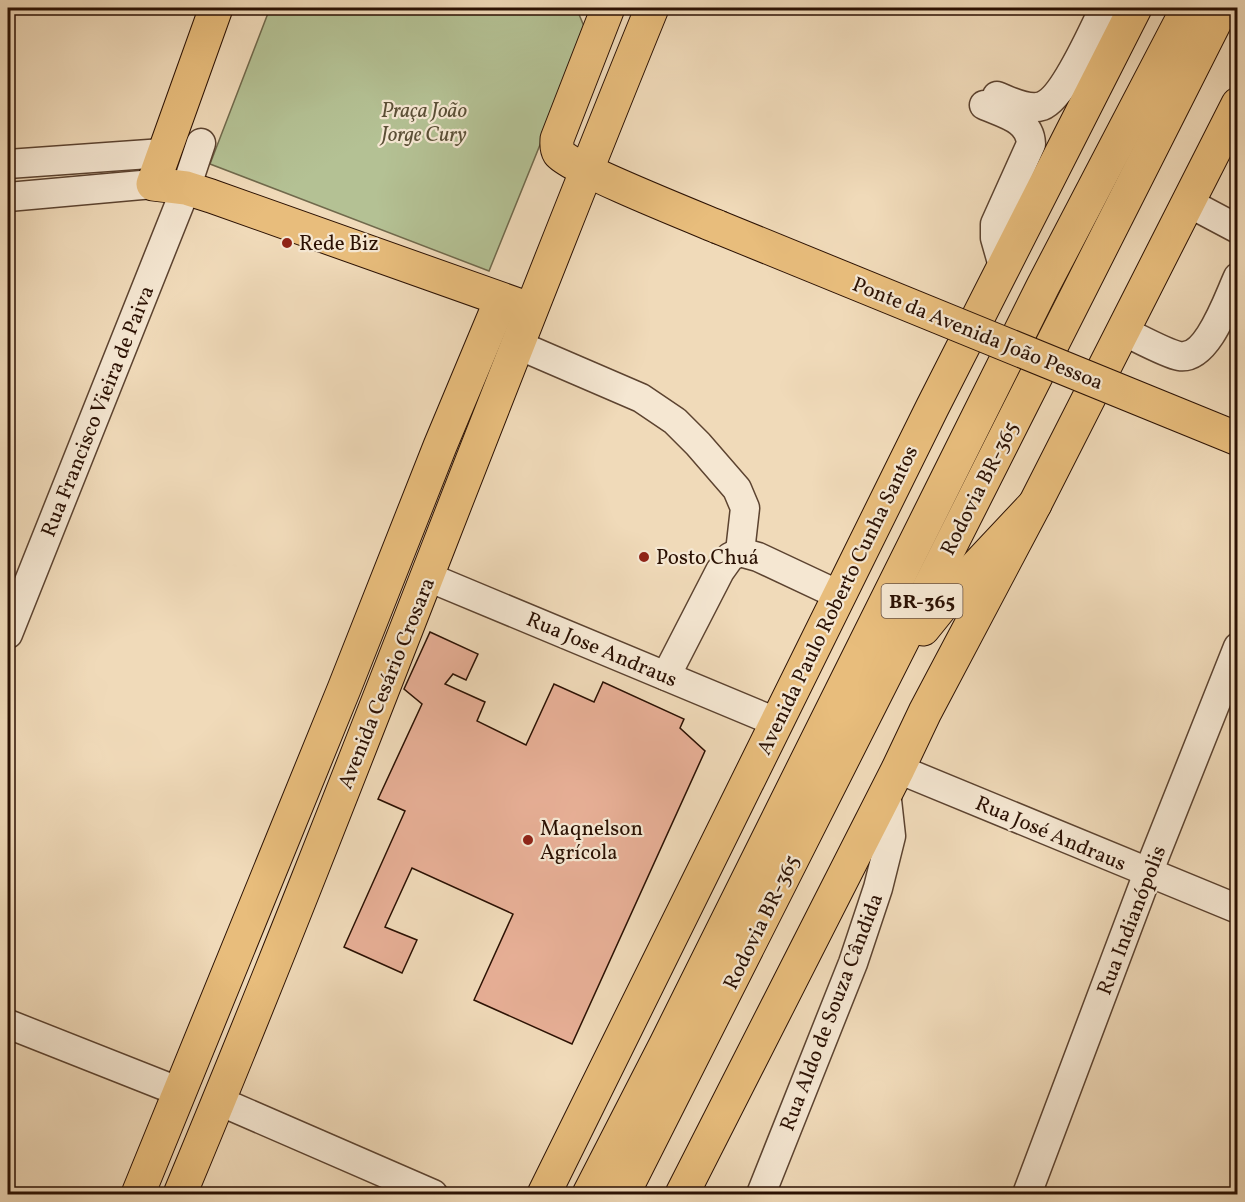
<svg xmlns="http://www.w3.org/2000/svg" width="1245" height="1202" font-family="Vollkorn,serif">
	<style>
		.green { fill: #b4c194; stroke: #70694c; stroke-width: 1.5 }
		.building { fill: #e7af96; stroke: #2b1103; stroke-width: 1.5 }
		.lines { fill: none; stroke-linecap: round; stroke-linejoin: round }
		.minor-casing { stroke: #5c4330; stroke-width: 31 }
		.major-casing { stroke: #2b1103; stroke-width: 35 }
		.highway-casing { stroke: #2b1103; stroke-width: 35 }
		.minor { stroke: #f5e7d2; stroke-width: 28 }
		.major { stroke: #e8bd7c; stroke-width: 33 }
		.highway { stroke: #e8bd7c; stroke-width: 33 }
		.major-bridge-casing { stroke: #2b1103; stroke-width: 35; stroke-linecap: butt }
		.major-bridge { stroke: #e8bd7c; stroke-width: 33 }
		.poi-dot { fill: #8f2418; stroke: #f5e7d2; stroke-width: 2 }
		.labels { text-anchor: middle; stroke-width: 4.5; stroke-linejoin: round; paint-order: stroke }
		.shield { fill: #f5e7d2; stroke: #685141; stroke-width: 1.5 }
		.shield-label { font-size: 20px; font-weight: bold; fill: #2b1103 }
		.park-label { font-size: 21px; font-style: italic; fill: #5b4f36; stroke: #f5e7d2 }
		.poi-label { font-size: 21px; fill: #2b1103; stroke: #f5e7d2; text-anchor: start }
		.street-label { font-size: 21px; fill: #2b1103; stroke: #f5e7d2 }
	</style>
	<rect width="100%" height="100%" fill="#f0dab9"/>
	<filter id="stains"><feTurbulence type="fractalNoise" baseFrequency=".00333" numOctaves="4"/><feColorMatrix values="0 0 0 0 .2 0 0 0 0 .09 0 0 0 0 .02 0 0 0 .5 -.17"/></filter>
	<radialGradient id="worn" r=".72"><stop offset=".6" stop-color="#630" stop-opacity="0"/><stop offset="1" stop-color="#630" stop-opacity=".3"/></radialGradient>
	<path class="green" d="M270 8H566L578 12 586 31 489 271 210 164Z"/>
	<path class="building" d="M430 632 478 654 466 680 453 674 445 684 485 702 477 721 526 745 554 684 594 702 603 682 684 719 680 728 705 751 572 1044 474 1000 513 914 412 868 385 927 417 940 402 973 344 947 405 811 378 799 422 704 404 689Z"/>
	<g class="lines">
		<g class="minor-casing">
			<g id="minor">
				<path d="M997 96C1010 101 1028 111 1042 106 1063 99 1094 29 1104 8"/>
				<path d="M984 105C1004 114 1030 119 1031 144L995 224V238L1003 266"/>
				<path d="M8 164 163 153"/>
				<path d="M8 197 153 184"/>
				<path d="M1187 202 1238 229"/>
				<path d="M1123 331C1136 337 1167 354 1179 356 1208 361 1228 298 1238 277"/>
				<path d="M518 345 641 398 675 421 698 444 737 489 745 508 740 552"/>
				<path d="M428 577 776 722"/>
				<path d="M8 634 186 188 201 143"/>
				<path d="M666 676 720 571 730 557 740 552 758 557 839 595"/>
				<path d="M898 769 1238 909"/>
				<path d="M8 1024 180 1092"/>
				<path d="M219 1101 433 1194"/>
				<path d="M761 1194 853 963 878 888 891 836 886 791"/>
				<path d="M1027 1194 1148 873 1238 647"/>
			</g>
		</g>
		<g class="major-casing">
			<g id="major">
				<path d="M216 8 153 184 186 188 211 196 521 306"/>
				<path d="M608 8 557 139C557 144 556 148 559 153 569 167 694 217 718 227"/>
				<path d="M138 1194 344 689 440 446 501 300"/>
				<path d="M180 1194C344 801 491 402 652 8"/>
				<path d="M544 1194 932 408 1135 8"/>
				<path d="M682 1194 898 769 925 712 1035 504 1238 104"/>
			</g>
		</g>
		<g class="highway-casing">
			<g id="highway">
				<path d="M923 629 957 587 1035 504"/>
				<path d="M589 1194 666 1044 1043 286 1188 8"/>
				<path d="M623 1194 1222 8"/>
			</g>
		</g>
		<use href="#minor" class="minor"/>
		<use href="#major" class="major"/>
		<use href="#highway" class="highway"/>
		<g class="major-bridge-casing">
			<path id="major-bridge" d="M718 227 1238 439"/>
		</g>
		<use href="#major-bridge" class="major-bridge"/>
	</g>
	<g class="poi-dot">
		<circle cx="287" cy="243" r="6"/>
		<circle cx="644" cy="557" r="6"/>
		<circle cx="528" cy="840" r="6"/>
	</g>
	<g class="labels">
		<rect class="shield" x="881.5" y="584" width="81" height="34" rx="4.5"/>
		<g class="shield-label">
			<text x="922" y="608">BR-365</text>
		</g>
		<g class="park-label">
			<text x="424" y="117">Praça João<tspan x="424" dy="24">Jorge Cury</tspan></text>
		</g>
		<g class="poi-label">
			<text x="299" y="250">Rede Biz</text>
			<text x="656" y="564">Posto Chuá</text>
			<text x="540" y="835">Maqnelson<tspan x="540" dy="24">Agrícola</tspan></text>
		</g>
		<g class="street-label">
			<text transform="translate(978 333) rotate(22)" y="7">Ponte da Avenida João Pessoa</text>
			<text transform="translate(97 411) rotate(-68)" y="7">Rua Francisco Vieira de Paiva</text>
			<text transform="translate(979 488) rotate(-63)" y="7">Rodovia BR-365</text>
			<text transform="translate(837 600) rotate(-64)" y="7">Avenida Paulo Roberto Cunha Santos</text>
			<text transform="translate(602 649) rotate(23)" y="7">Rua Jose Andraus</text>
			<text transform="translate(386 683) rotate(-68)" y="7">Avenida Cesário Crosara</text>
			<text transform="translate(1051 833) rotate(23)" y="7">Rua José Andraus</text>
			<text transform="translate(1131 920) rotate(-69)" y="7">Rua Indianópolis</text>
			<text transform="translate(761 922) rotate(-64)" y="7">Rodovia BR-365</text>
			<text transform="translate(831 1012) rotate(-69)" y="7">Rua Aldo de Souza Cândida</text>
		</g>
	</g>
	<rect width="1245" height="1202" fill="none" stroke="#f0dab9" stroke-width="30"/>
	<rect x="9" y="9" width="1227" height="1184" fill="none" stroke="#2b1103" stroke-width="3"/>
	<rect x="15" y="15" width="1215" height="1172" fill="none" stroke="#2b1103" stroke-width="1.5"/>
	<rect width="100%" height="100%" filter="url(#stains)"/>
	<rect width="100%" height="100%" fill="url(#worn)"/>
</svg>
